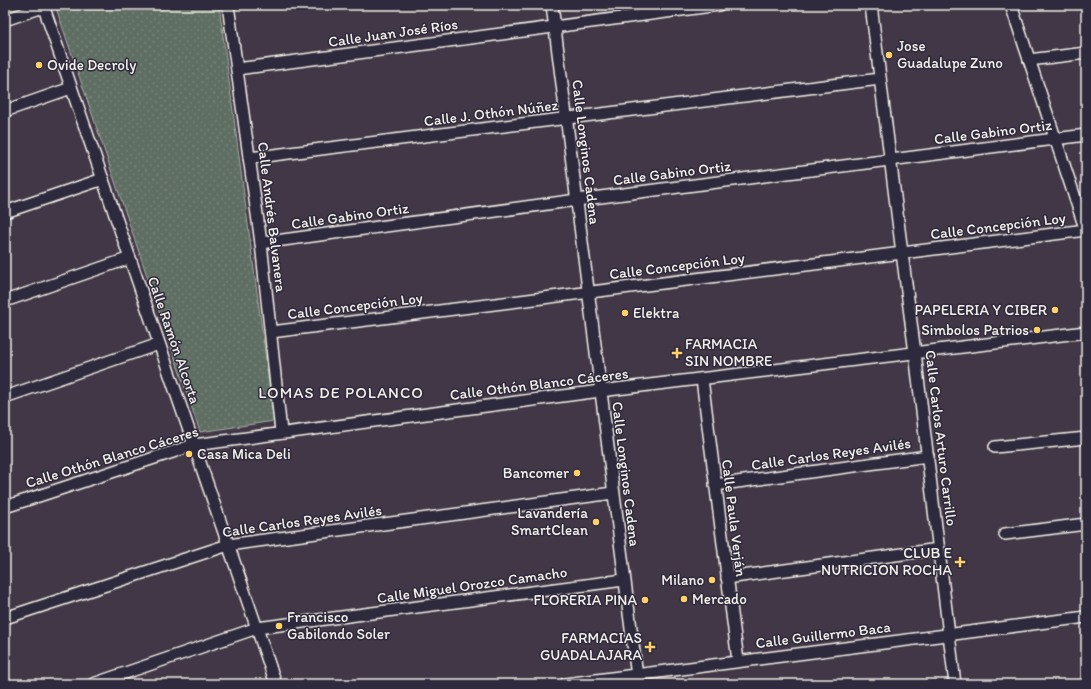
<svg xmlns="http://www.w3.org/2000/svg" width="1091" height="689" font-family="Itim,sans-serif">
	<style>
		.park { fill: url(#park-dots); stroke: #aab0a6 }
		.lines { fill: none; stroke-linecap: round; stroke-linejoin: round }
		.street-casing { stroke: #f4f1e8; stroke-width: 14 }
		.street { stroke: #2f2a3d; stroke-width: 11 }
		.poi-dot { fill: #ffd166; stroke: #2f2a3d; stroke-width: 1.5 }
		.labels { text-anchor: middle; stroke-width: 3; stroke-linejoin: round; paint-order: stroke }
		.street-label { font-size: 15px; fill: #f4f1e8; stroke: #2f2a3d }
		.poi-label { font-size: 15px; fill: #f4f1e8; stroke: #2f2a3d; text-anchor: end }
		.neighbourhood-label { font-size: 16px; letter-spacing: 1px; fill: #f4f1e8; stroke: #2f2a3d }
	</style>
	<defs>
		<pattern id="park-dots" width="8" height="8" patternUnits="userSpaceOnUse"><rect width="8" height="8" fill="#5f6e64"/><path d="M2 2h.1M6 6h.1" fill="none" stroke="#77837a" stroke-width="1.8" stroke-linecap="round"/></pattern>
	</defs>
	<rect width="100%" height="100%" fill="#413746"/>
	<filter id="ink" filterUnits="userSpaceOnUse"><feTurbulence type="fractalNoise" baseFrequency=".025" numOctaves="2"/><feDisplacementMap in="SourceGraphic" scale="8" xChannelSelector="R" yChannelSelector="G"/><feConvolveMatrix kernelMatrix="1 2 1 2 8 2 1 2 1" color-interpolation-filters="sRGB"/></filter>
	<g filter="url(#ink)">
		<path class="park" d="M55 5H219L274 421 200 432Z"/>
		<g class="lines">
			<g class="street-casing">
				<g id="street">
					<path d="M43 5 276 684"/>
					<path d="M228 5 261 243 281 432"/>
					<path d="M552 5 638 684"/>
					<path d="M871 5 902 253 915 353 955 684"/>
					<path d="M1011 5 1086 231"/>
					<path d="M5 20 43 7"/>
					<path d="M1029 60 1086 53"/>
					<path d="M237 69 719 5"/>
					<path d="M5 111 71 88"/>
					<path d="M249 158 880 79"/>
					<path d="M5 212 103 179"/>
					<path d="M261 243 577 200 1086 135"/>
					<path d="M5 301 130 258"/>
					<path d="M271 332 1086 230"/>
					<path d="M702 379 738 661"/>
					<path d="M5 397 159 344"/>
					<path d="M995 447 1086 438"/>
					<path d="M715 485 928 456"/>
					<path d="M5 507 194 445 600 391 1086 332"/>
					<path d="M1005 534 1086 524"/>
					<path d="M727 578 939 549"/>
					<path d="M5 618 228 545 613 493"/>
					<path d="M93 684 257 628 624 580"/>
					<path d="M565 684 1086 617"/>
				</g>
			</g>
			<use href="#street" class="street"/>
		</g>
	</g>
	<g class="poi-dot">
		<circle cx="889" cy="55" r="4"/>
		<circle cx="39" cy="65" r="4"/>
		<circle cx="1055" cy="310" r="4"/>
		<circle cx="625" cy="313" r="4"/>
		<circle cx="1037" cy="330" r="4"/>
		<path d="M675 347h4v4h4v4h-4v4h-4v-4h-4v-4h4z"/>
		<circle cx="189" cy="454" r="4"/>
		<circle cx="577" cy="473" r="4"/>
		<circle cx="596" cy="522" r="4"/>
		<path d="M958 556h4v4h4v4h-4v4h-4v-4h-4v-4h4z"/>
		<circle cx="712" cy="580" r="4"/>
		<circle cx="684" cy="599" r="4"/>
		<circle cx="645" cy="600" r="4"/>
		<circle cx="279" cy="626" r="4"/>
		<path d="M648 641h4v4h4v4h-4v4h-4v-4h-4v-4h4z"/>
	</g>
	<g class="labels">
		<g class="street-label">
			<text transform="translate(393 33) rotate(-8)" y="5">Calle Juan José Ríos</text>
			<text transform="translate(491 113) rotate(-7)" y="5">Calle J. Othón Núñez</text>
			<text transform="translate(993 132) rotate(-7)" y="5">Calle Gabino Ortiz</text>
			<text transform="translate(586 152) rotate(83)" y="5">Calle Longinos Cadena</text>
			<text transform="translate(672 173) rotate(-7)" y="5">Calle Gabino Ortiz</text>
			<text transform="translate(350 216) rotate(-8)" y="5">Calle Gabino Ortiz</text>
			<text transform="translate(272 217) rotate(83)" y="5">Calle Andrés Balvanera</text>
			<text transform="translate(998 226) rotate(-7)" y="5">Calle Concepción Loy</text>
			<text transform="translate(677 266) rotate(-7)" y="5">Calle Concepción Loy</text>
			<text transform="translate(355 306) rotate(-7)" y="5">Calle Concepción Loy</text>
			<text transform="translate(174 340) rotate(71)" y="5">Calle Ramón Alcorta</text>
			<text transform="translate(539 384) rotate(-7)" y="5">Calle Othón Blanco Cáceres</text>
			<text transform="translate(941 438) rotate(83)" y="5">Calle Carlos Arturo Carrillo</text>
			<text transform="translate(831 454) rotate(-8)" y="5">Calle Carlos Reyes Avilés</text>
			<text transform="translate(112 457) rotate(-17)" y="5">Calle Othón Blanco Cáceres</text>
			<text transform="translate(626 474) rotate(83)" y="5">Calle Longinos Cadena</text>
			<text transform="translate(734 518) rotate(83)" y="5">Calle Paula Verján</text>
			<text transform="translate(302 521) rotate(-8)" y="5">Calle Carlos Reyes Avilés</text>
			<text transform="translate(472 585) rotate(-8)" y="5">Calle Miguel Orozco Camacho</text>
			<text transform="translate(823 635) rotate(-7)" y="5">Calle Guillermo Baca</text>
		</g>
		<g class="poi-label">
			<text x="897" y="51" text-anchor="start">Jose<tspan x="897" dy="17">Guadalupe Zuno</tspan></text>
			<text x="47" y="70" text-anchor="start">Ovide Decroly</text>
			<text x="1047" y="315">PAPELERIA Y CIBER</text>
			<text x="633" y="318" text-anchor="start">Elektra</text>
			<text x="1029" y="335">Simbolos Patrios</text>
			<text x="685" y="349" text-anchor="start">FARMACIA<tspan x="685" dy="17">SIN NOMBRE</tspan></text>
			<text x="197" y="459" text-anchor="start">Casa Mica Deli</text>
			<text x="569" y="478">Bancomer</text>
			<text x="588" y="518">Lavandería<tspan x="588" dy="17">SmartClean</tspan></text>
			<text x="952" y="558">CLUB E<tspan x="952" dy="17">NUTRICION ROCHA</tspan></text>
			<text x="704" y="585">Milano</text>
			<text x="692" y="604" text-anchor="start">Mercado</text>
			<text x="637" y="605">FLORERIA PINA</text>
			<text x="287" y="622" text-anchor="start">Francisco<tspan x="287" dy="17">Gabilondo Soler</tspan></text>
			<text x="642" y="643">FARMACIAS<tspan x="642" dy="17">GUADALAJARA</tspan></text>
		</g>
		<g class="neighbourhood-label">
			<text x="341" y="398">LOMAS DE POLANCO</text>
		</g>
	</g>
	<rect width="1091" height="689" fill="none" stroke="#2f2a3d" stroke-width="20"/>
	<rect x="10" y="10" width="1071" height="669" fill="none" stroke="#f4f1e8" stroke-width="1.5" filter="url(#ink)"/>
</svg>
